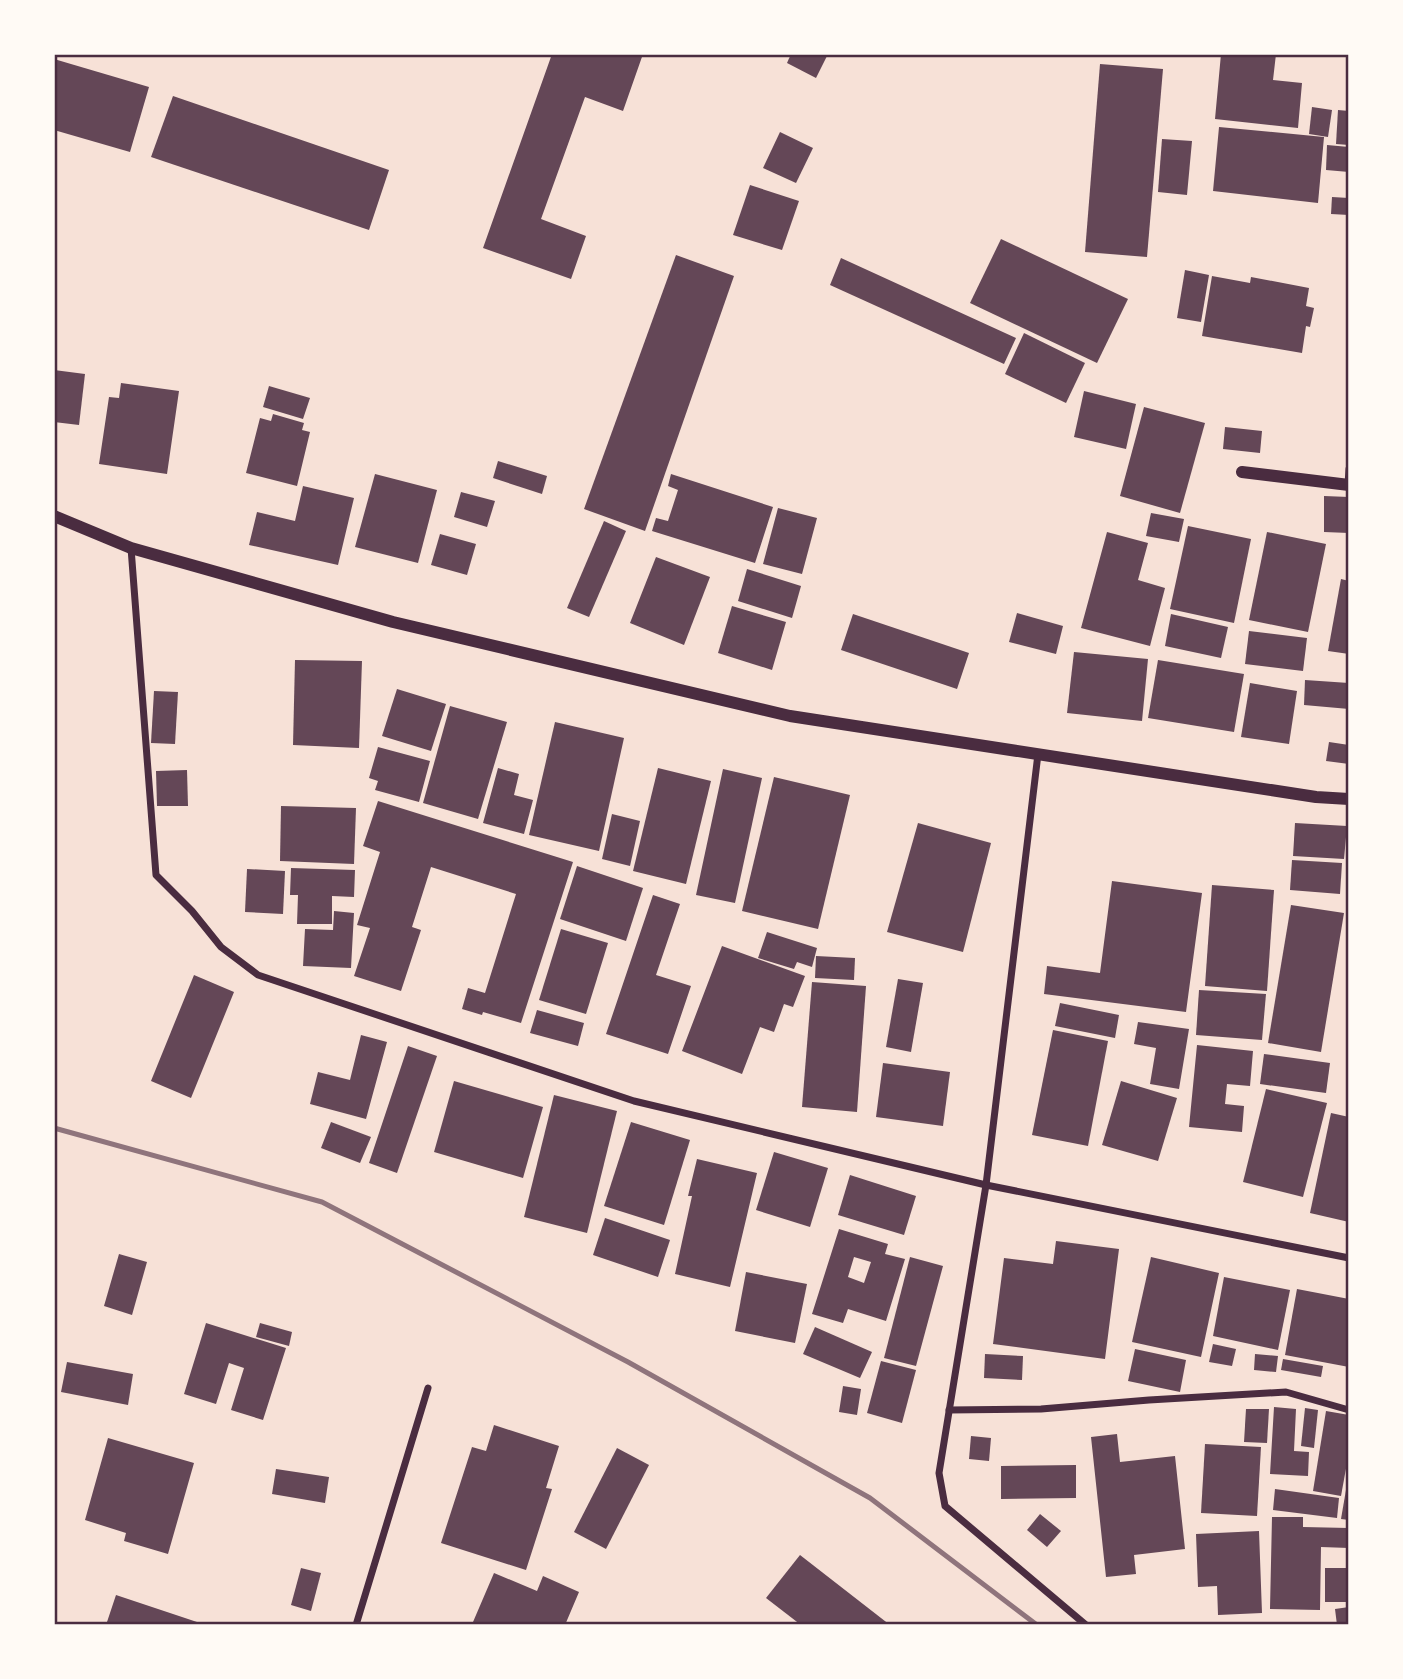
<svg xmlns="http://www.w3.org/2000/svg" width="1403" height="1679" font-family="'Fira Sans Condensed',sans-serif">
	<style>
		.building { fill: #644757; fill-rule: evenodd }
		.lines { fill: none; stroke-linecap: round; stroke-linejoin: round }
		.minor { stroke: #4a2c40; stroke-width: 7 }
		.tertiary { stroke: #4a2c40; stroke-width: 12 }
		.rail { stroke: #8f747c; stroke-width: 5 }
		.neatline { fill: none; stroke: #4a2c40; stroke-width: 2.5 }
	</style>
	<rect width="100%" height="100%" fill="#f7e1d7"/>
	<g class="building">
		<path d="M552 54H643L623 111 585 97 541 219 586 236 571 279 483 248Z"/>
		<path d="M791 54H828L816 78 787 63Z"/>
		<path d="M1221 54H1276L1273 80 1302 83 1298 128 1215 119Z"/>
		<path d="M54 59 149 87 130 152 54 130Z"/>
		<path d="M1100 64 1163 69 1147 257 1085 252Z"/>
		<path d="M173 96 389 170 369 230 151 157Z"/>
		<path d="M1312 107 1332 110 1328 137 1309 134Z"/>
		<path d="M1338 110 1349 111V145L1336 144Z"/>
		<path d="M1219 127 1324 137 1318 203 1213 191Z"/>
		<path d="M780 132 813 148 796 183 763 168Z"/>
		<path d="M1162 139 1192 141 1187 195 1158 192Z"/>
		<path d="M1327 145 1349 147V172L1326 170Z"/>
		<path d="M750 185 799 201 782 250 733 235Z"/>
		<path d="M1332 197 1349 198V215L1331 214Z"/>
		<path d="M1001 239 1128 299 1097 363 970 303Z"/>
		<path d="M676 255 734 276 645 531 584 509Z"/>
		<path d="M841 258 1016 338 1004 364 830 285Z"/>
		<path d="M1185 270 1209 275 1201 322 1177 318Z"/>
		<path d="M1212 276 1250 283 1251 277 1309 288 1306 306 1314 308 1310 327 1306 326 1302 353 1202 336Z"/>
		<path d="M1024 333 1085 363 1066 403 1005 374Z"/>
		<path d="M54 370 85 374 79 425 54 422Z"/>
		<path d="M121 383 179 391 167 474 99 464 109 397 119 398Z"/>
		<path d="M269 386 310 398 303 419 263 407Z"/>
		<path d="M1084 391 1136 404 1126 449 1074 437Z"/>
		<path d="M1144 407 1205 423 1180 513 1120 496Z"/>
		<path d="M273 414 304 423 302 430 310 432 297 486 246 473 260 418 271 421Z"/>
		<path d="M1225 427 1262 431 1260 453 1223 449Z"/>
		<path d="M498 461 547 476 542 494 493 478Z"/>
		<path d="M375 474 437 490 418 563 355 547Z"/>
		<path d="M671 474 773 507 755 563 652 531 656 518 668 521 678 490 668 486Z"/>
		<path d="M303 486 354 498 338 565 249 545 257 512 295 521Z"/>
		<path d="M461 492 495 501 487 527 454 517Z"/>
		<path d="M1324 496 1349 497V533L1324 532Z"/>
		<path d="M778 508 817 518 802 574 763 564Z"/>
		<path d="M1151 513 1184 519 1179 542 1146 536Z"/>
		<path d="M604 521 626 531 589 617 567 608Z"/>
		<path d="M1188 526 1251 539 1234 623 1170 609Z"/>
		<path d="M1107 532 1148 543 1138 580 1165 588 1150 646 1081 628Z"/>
		<path d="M1267 532 1326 544 1308 632 1249 620Z"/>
		<path d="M440 534 476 544 467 575 431 565Z"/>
		<path d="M656 557 710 577 684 645 630 623Z"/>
		<path d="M747 569 801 586 792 618 738 601Z"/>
		<path d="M1341 579 1349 581V654L1328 651Z"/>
		<path d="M732 606 786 622 772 670 718 653Z"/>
		<path d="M1017 613 1063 626 1056 654 1009 642Z"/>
		<path d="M853 614 969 653 957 689 841 650Z"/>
		<path d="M1171 614 1228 627 1221 658 1165 646Z"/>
		<path d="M1249 631 1307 638 1303 671 1245 664Z"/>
		<path d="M1074 652 1148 659 1142 721 1067 713Z"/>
		<path d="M295 660 362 661 359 748 293 745Z"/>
		<path d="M1158 660 1244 674 1234 732 1148 718Z"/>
		<path d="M1305 680 1349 683V709L1304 705Z"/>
		<path d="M1250 683 1297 691 1289 744 1241 737Z"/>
		<path d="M397 689 446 704 431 751 382 736Z"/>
		<path d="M154 691 178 692 175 744 151 743Z"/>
		<path d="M450 706 507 722 478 819 423 803Z"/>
		<path d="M555 722 624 738 599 851 529 835Z"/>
		<path d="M1329 742 1349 745V764L1326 761Z"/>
		<path d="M378 747 430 761 419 802 375 790 378 781 369 778Z"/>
		<path d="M498 768 519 774 514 795 533 800 524 834 483 823Z"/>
		<path d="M658 768 711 781 686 884 633 871Z"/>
		<path d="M723 769 762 778 735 903 696 895Z"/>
		<path d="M187 770 188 806H157L156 771Z"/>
		<path d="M774 777 850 795 818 929 742 911Z"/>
		<path d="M378 801 573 862 521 1023 483 1012 482 1015 462 1009 468 988 485 993 516 894 431 867 412 927 421 930 401 991 354 976 370 928 357 925 380 852 363 846Z"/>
		<path d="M281 806 356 808 354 864 280 861Z"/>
		<path d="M612 814 640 821 630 866 602 859Z"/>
		<path d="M918 823 991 843 963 952 887 932Z"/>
		<path d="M1295 823 1347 826 1344 859 1293 856Z"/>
		<path d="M1292 860 1342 863 1340 894 1290 890Z"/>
		<path d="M577 866 643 888 626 941 560 919Z"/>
		<path d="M291 868 355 870 354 897 332 896V924H297L298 895H290Z"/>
		<path d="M247 869 285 871 283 914 245 912Z"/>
		<path d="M1112 881 1202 893 1186 1012 1044 994 1047 966 1100 973Z"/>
		<path d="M1212 885 1274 890 1267 991 1205 986Z"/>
		<path d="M653 895 680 904 656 975 691 986 668 1054 606 1034Z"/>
		<path d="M1291 905 1344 913 1321 1052 1268 1043Z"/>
		<path d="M334 911 354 913 351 968 303 966 305 929 333 930Z"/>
		<path d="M561 929 608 943 586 1014 539 1000Z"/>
		<path d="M767 932 817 948 812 967 797 962 794 969 758 958Z"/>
		<path d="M722 946 805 976 793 1007 784 1004 774 1032 760 1027 742 1074 682 1051Z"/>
		<path d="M816 956 855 958 854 980 815 978Z"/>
		<path d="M194 975 234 992 191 1098 151 1081Z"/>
		<path d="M898 979 923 983 911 1052 886 1047Z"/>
		<path d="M812 982 866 986 857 1112 802 1107Z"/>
		<path d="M1199 990 1266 994 1262 1040 1196 1035Z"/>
		<path d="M1060 1003 1119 1015 1115 1038 1055 1026Z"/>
		<path d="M537 1010 584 1023 578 1046 530 1033Z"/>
		<path d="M1138 1022 1189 1029 1179 1089 1150 1084 1156 1048 1134 1044Z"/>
		<path d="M1053 1030 1108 1041 1088 1146 1032 1135Z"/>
		<path d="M361 1035 387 1042 366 1119 310 1104 318 1072 350 1080Z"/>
		<path d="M1197 1045 1253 1051 1250 1086 1227 1084 1225 1104 1244 1106 1242 1132 1189 1127Z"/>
		<path d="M408 1046 437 1056 397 1173 369 1163Z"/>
		<path d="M1264 1054 1330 1063 1326 1093 1260 1084Z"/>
		<path d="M883 1063 950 1072 943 1126 876 1117Z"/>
		<path d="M454 1081 543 1107 523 1178 434 1152Z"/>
		<path d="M1121 1081 1177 1098 1158 1161 1102 1145Z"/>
		<path d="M1266 1089 1327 1103 1303 1197 1243 1182Z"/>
		<path d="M554 1095 617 1111 587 1233 524 1217Z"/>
		<path d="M1331 1113 1349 1117V1222L1310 1213Z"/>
		<path d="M331 1122 371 1137 360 1163 321 1148Z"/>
		<path d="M631 1122 690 1140 664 1225 604 1206Z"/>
		<path d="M774 1152 828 1168 810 1227 756 1210Z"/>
		<path d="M697 1159 757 1173 730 1287 675 1274 692 1196H688Z"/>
		<path d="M850 1175 916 1196 904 1235 838 1215Z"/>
		<path d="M605 1218 670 1240 658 1277 593 1255Z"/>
		<path d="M839 1229 888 1244 885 1254 905 1259 886 1321 848 1309 843 1323 812 1314ZM854 1257 871 1262 864 1283 848 1277Z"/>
		<path d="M1056 1241 1119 1249 1105 1359 993 1344 1004 1258 1053 1264Z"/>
		<path d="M119 1254 147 1262 132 1315 104 1306Z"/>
		<path d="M910 1257 943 1266 916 1366 884 1358Z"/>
		<path d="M1151 1257 1219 1273 1201 1357 1132 1342Z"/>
		<path d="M746 1272 807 1284 795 1343 735 1331Z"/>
		<path d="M1224 1277 1290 1290 1278 1350 1213 1336Z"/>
		<path d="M1297 1289 1349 1299V1367L1285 1355Z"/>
		<path d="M206 1323 286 1348 263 1420 231 1410 244 1368 229 1363 216 1404 184 1394Z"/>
		<path d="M260 1323 292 1332 289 1346 256 1337Z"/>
		<path d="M815 1327 872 1352 860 1378 803 1354Z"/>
		<path d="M1213 1344 1236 1349 1232 1366 1209 1362Z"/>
		<path d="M1135 1349 1186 1360 1180 1392 1128 1381Z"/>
		<path d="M985 1354 1023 1356 1022 1380 984 1378Z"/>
		<path d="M1255 1354 1278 1356 1276 1372 1254 1370Z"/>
		<path d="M1283 1359 1323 1366 1321 1377 1281 1370Z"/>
		<path d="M881 1361 916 1370 902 1423 867 1413Z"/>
		<path d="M67 1362 133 1374 128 1405 61 1392Z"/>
		<path d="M843 1386 861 1389 857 1415 839 1412Z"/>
		<path d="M1274 1407 1296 1409 1294 1451 1309 1452 1308 1476 1270 1474Z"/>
		<path d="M1305 1408 1318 1410 1314 1448 1301 1446Z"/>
		<path d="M1246 1409H1269L1267 1443 1244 1442Z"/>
		<path d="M1326 1411 1349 1415V1452L1341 1496 1313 1491Z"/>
		<path d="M494 1425 559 1446 546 1488 552 1489 526 1570 441 1543 472 1447 486 1451Z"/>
		<path d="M1117 1434 1120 1462 1175 1456 1185 1549 1134 1555 1136 1574 1106 1577 1091 1437Z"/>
		<path d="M971 1436 991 1438 989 1461 969 1459Z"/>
		<path d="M108 1438 194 1463 168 1554 124 1541 126 1533 85 1520Z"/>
		<path d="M1205 1444 1261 1447 1257 1516 1201 1513Z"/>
		<path d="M617 1448 649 1465 606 1549 574 1532Z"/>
		<path d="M1076 1465V1498L1001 1499V1466Z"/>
		<path d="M276 1469 329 1477 325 1503 272 1494Z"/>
		<path d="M1347 1484H1349V1520L1341 1519Z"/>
		<path d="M1275 1489 1339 1498 1337 1518 1273 1510Z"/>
		<path d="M1040 1514 1061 1531 1047 1547 1027 1530Z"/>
		<path d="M1272 1517H1303V1527L1349 1528V1548L1321 1547 1320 1610 1270 1609Z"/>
		<path d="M1259 1531 1262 1613 1218 1615 1217 1586 1198 1587 1196 1534Z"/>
		<path d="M800 1555 890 1625H801L766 1598Z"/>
		<path d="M301 1568 321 1573 311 1611 291 1605Z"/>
		<rect x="1325" y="1568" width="24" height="34"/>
		<path d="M494 1573 537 1591 543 1576 579 1592 565 1625H481L473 1622Z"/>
		<path d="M116 1595 203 1624V1625H106Z"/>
		<path d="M1349 1607V1625H1337L1335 1609Z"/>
	</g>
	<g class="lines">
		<g class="minor">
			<path d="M1348 485 1349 469"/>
			<path d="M131 548 156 875 192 911 221 947 258 975 634 1101 986 1185 1349 1258"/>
			<path d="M1038 754 986 1185 939 1473 945 1506 1086 1625"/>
			<path d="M949 1410 1041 1409 1149 1400 1286 1392 1349 1410"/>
			<path d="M356 1625 428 1388"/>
		</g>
		<g class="tertiary">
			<path d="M1242 472 1349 485"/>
			<path d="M54 516 131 548 393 622 790 716 1316 797 1349 799"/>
		</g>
		<path class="rail" d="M54 1128 322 1202 628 1362 870 1498 1037 1625"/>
	</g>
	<rect width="1403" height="1679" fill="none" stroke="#fffaf5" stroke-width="112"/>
	<rect x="56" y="56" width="1291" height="1567" class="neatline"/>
</svg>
